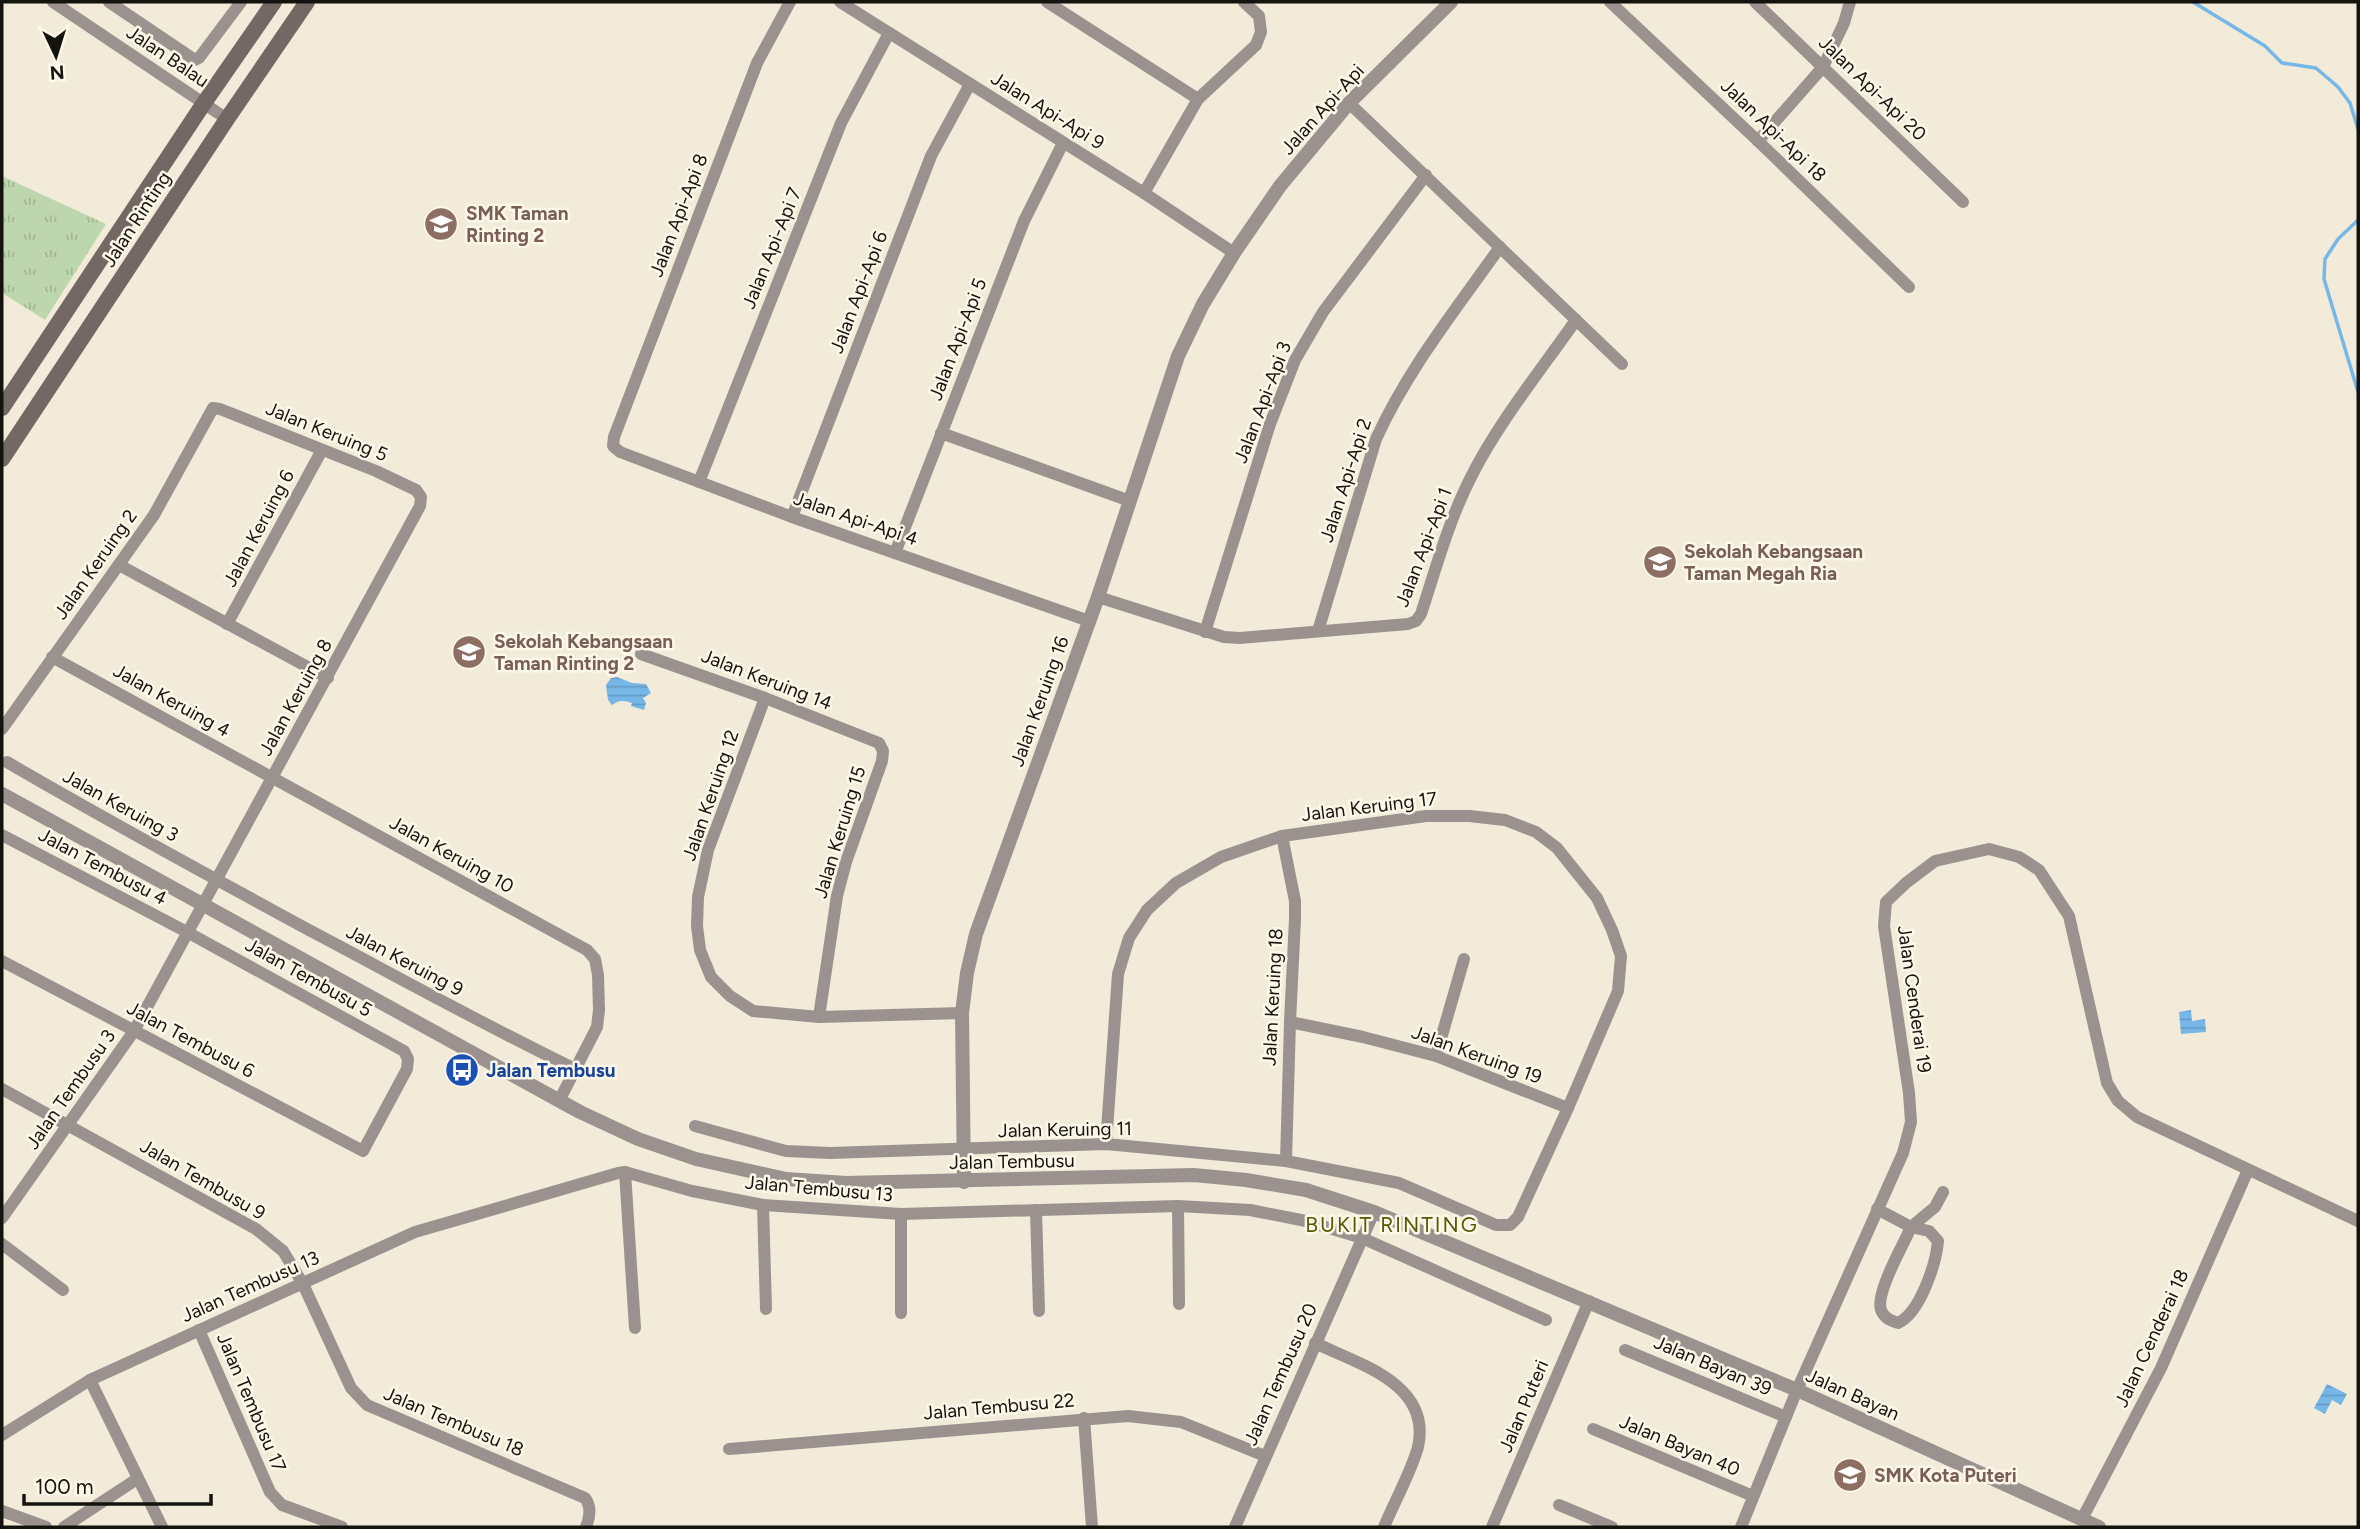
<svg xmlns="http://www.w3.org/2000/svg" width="2360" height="1529" font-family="Figtree,sans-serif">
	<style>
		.grass { fill: url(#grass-tufts) }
		.water { fill: url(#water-rules) }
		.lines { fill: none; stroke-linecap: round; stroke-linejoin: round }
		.stream { stroke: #77b7e8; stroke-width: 3.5 }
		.minor { stroke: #9b928f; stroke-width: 12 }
		.tertiary { stroke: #9b928f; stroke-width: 14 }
		.secondary { stroke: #746864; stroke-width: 16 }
		.labels { text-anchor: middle; stroke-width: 5; stroke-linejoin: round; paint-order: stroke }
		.street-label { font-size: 19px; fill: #15130d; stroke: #fef8ea }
		.education-label { font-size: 19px; font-weight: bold; fill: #785e54; stroke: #fef8ea; text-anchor: start }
		.transit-label { font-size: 19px; font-weight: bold; fill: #164399; stroke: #fef8ea; text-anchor: start }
		.neighbourhood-label { font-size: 21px; letter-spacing: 2px; fill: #565900; stroke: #fef8ea }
	</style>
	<defs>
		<pattern id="grass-tufts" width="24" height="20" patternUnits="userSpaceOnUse" patternTransform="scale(1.75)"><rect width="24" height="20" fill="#bed6ad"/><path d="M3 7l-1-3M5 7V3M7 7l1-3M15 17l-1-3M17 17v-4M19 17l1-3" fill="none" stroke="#a2b794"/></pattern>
		<pattern id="water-rules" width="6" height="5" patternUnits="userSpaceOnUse" patternTransform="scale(1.75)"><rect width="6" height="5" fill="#77b7e8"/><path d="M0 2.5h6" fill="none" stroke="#669cc6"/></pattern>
	</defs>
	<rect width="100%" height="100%" fill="#f2ebd9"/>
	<path class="grass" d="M2 176 106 224 45 320 2 293Z"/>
	<g class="water">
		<path d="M617 677 632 683 646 684 651 693 643 698 646 703 644 710 631 706 632 703C624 700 618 700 612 705L608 700 606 685 611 678Z"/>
		<path d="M2191 1010 2192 1021 2205 1019 2206 1032 2181 1034 2179 1012Z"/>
		<path d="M2327 1384 2347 1394 2341 1405 2332 1400 2325 1414 2314 1408Z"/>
	</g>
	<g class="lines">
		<g class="stream">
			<path d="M2193 2 2265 46 2282 63 2316 68 2338 87 2350 103 2358 129"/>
			<path d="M2358 220 2338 239 2325 259 2324 279 2358 392"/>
		</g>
		<g class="minor">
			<path d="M53 2 227 119"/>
			<path d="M109 2 195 60 199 58 241 2"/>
			<path d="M790 2 757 63 614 437 613 446 620 452 792 517 1089 621"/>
			<path d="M840 2 1144 193 1234 253"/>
			<path d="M1047 2 1198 99"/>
			<path d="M1610 2 1758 141 1909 287"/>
			<path d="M1755 2 1963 202"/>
			<path d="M1349 103 1622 364"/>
			<path d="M1758 141 1823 67 1844 23 1850 2"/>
			<path d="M1144 193 1198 99 1256 45 1261 32 1259 16 1244 2"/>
			<path d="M941 433 1130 501"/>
			<path d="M699 482 841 123 889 33"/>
			<path d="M792 517 931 156 970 84"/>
			<path d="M895 553 1024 221 1063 143"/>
			<path d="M119 565 328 678"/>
			<path d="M1098 597 1224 637 1240 638 1408 624 1416 621 1421 614C1436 568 1449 520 1471 477 1498 423 1541 370 1576 320"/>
			<path d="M227 624 322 450"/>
			<path d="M1318 631 1376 439C1408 369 1456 309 1500 247"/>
			<path d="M1205 632 1270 424 1295 360 1323 312 1426 175"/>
			<path d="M641 654 765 698 879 743 883 751 882 761 846 862 837 896 819 1017"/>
			<path d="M52 657 587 950 595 959 598 975 599 1010 597 1027 559 1101"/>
			<path d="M765 698 708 850 698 897 697 926 700 950 711 977 730 996 753 1011 819 1017 962 1013"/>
			<path d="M2 729 154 515 213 408 220 409 376 471 416 490 421 497 420 506 134 1031 2 1218"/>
			<path d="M7 762C106 820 208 875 309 930 398 977 486 1026 577 1070"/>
			<path d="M2 835 187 932 404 1051 408 1059 407 1069 363 1151 2 961"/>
			<path d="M1282 836 1295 901V919L1290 1022 1286 1161"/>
			<path d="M1290 1022 1363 1037 1436 1056 1568 1108"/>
			<path d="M1436 1056 1464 959"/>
			<path d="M2 1089 256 1229 283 1251 303 1284 351 1388 367 1405 585 1498C592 1507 590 1517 586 1527"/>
			<path d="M695 1126 786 1151 830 1153 1106 1144 1286 1161 1399 1183 1496 1225H1510L1518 1217 1568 1108 1618 991 1621 956 1612 930 1597 898 1557 848 1536 832 1505 820 1469 816H1426L1282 836 1221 857 1176 883 1147 910 1129 938 1118 974 1106 1144"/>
			<path d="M625 1172 635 1328"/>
			<path d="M763 1205 766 1309"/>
			<path d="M1178 1206 1179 1304"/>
			<path d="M1877 1209 1911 1227 1935 1207 1943 1192"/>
			<path d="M1036 1210 1039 1311"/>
			<path d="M1911 1227 1929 1231 1938 1241C1936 1264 1920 1313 1898 1323 1890 1320 1884 1318 1881 1310 1875 1293 1904 1244 1911 1227Z"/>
			<path d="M2 1244 63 1290"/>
			<path d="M901 1313V1214"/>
			<path d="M199 1330 270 1492 282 1505 342 1527"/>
			<path d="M1315 1343C1359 1364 1432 1384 1418 1447 1412 1470 1393 1505 1384 1527"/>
			<path d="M1625 1350 1786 1417"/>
			<path d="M90 1380 162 1527"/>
			<path d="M1084 1418 1092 1527"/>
			<path d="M1593 1429 1753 1496"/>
			<path d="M2 1435 90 1380 415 1232 618 1173 625 1172 692 1191 763 1205 901 1214 1178 1206 1250 1210 1306 1221 1362 1238 1546 1320"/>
			<path d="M729 1449 1128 1416 1181 1422 1265 1456"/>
			<path d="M1559 1505 1612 1527"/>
			<path d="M2 1511 46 1527"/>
			<path d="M2082 1519 2161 1368 2248 1170"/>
			<path d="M64 1527 137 1479"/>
			<path d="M1235 1527 1374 1212"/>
			<path d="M1492 1527 1589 1301"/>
			<path d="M1741 1527 1797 1390 1903 1153 1911 1122 1909 1093 1884 926 1886 902 1906 883 1935 861 1989 849 2019 857 2039 870 2069 916 2107 1083 2118 1101 2137 1117 2358 1221"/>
		</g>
		<g class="tertiary">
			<path d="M2 794 580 1112 638 1139 696 1159 786 1179 846 1183 1194 1175 1246 1180 1306 1190 1374 1212 1797 1390 2099 1527"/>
			<path d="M964 1182 962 1013 967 973 976 934 1098 597 1178 356 1203 304 1234 253 1280 186 1349 103 1451 2"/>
		</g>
		<g class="secondary">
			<path d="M2 408 204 103 274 2"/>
			<path d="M2 459 227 119 307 2"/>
		</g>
	</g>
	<defs>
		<g id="school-disc" transform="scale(1.75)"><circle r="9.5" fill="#8d6e63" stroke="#fef8ea"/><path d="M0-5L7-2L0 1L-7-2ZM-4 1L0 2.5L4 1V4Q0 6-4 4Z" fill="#fff"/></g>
		<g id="bus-disc" transform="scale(1.75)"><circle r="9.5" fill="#1a4fb4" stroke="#fef8ea"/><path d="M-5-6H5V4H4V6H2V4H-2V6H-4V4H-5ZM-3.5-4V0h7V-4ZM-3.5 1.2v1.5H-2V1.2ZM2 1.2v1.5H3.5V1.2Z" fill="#fff"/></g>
	</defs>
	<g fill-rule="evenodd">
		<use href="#school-disc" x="441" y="224"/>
		<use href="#school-disc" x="1660" y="562"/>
		<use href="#school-disc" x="469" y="652"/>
		<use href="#bus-disc" x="462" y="1070"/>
		<use href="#school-disc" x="1850" y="1475"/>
	</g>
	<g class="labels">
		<g class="street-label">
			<text transform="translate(168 56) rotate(34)" y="7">Jalan Balau</text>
			<text transform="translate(1873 88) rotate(44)" y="7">Jalan Api-Api 20</text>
			<text transform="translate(1322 109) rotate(-48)" y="7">Jalan Api-Api</text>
			<text transform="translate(1048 110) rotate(32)" y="7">Jalan Api-Api 9</text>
			<text transform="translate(1774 130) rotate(44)" y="7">Jalan Api-Api 18</text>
			<text transform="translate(678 215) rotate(-69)" y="7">Jalan Api-Api 8</text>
			<text transform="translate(136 219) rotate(-57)" y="7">Jalan Rinting</text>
			<text transform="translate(771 248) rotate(-68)" y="7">Jalan Api-Api 7</text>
			<text transform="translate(858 292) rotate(-69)" y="7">Jalan Api-Api 6</text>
			<text transform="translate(957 339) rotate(-69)" y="7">Jalan Api-Api 5</text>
			<text transform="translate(1262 402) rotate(-69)" y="7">Jalan Api-Api 3</text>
			<text transform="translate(327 431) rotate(22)" y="7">Jalan Keruing 5</text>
			<text transform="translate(1345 480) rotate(-72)" y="7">Jalan Api-Api 2</text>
			<text transform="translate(856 518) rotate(19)" y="7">Jalan Api-Api 4</text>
			<text transform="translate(258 528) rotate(-62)" y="7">Jalan Keruing 6</text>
			<text transform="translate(1423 547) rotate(-69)" y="7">Jalan Api-Api 1</text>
			<text transform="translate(95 564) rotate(-55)" y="7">Jalan Keruing 2</text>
			<text transform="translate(767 679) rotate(21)" y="7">Jalan Keruing 14</text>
			<text transform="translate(295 697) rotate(-61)" y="7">Jalan Keruing 8</text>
			<text transform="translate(172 700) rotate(29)" y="7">Jalan Keruing 4</text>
			<text transform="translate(1039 701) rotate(-70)" y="7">Jalan Keruing 16</text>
			<text transform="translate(710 795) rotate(-71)" y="7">Jalan Keruing 12</text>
			<text transform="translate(121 805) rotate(29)" y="7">Jalan Keruing 3</text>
			<text transform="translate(1369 806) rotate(-7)" y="7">Jalan Keruing 17</text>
			<text transform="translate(839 832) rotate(-73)" y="7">Jalan Keruing 15</text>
			<text transform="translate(452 854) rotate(29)" y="7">Jalan Keruing 10</text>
			<text transform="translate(103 866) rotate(28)" y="7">Jalan Tembusu 4</text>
			<text transform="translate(405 960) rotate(28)" y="7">Jalan Keruing 9</text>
			<text transform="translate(309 977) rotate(29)" y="7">Jalan Tembusu 5</text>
			<text transform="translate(1272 997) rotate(-87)" y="7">Jalan Keruing 18</text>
			<text transform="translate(1915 999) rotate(82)" y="7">Jalan Cenderai 19</text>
			<text transform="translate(191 1039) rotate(28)" y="7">Jalan Tembusu 6</text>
			<text transform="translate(1477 1054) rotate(20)" y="7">Jalan Keruing 19</text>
			<text transform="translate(70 1089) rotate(-55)" y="7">Jalan Tembusu 3</text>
			<text transform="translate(1065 1129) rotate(-1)" y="7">Jalan Keruing 11</text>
			<text transform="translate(1012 1161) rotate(-1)" y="7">Jalan Tembusu</text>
			<text transform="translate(203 1179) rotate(30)" y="7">Jalan Tembusu 9</text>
			<text transform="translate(819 1188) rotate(5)" y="7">Jalan Tembusu 13</text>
			<text transform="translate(250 1286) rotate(-24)" y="7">Jalan Tembusu 13</text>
			<text transform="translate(2151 1338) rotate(-65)" y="7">Jalan Cenderai 18</text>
			<text transform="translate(1713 1365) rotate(23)" y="7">Jalan Bayan 39</text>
			<text transform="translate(1280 1374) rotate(-66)" y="7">Jalan Tembusu 20</text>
			<text transform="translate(1853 1394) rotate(24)" y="7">Jalan Bayan</text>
			<text transform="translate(252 1402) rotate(67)" y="7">Jalan Tembusu 17</text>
			<text transform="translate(999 1406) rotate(-5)" y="7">Jalan Tembusu 22</text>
			<text transform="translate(1523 1406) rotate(-67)" y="7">Jalan Puteri</text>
			<text transform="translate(454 1421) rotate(23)" y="7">Jalan Tembusu 18</text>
			<text transform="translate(1680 1445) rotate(23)" y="7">Jalan Bayan 40</text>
		</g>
		<g class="education-label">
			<text x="466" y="220">SMK Taman<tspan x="466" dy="22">Rinting 2</tspan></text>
			<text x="1684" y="558">Sekolah Kebangsaan<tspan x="1684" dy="22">Taman Megah Ria</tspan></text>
			<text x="494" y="648">Sekolah Kebangsaan<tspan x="494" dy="22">Taman Rinting 2</tspan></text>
			<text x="1874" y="1482">SMK Kota Puteri</text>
		</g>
		<g class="transit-label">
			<text x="486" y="1077">Jalan Tembusu</text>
		</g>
		<g class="neighbourhood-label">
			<text x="1392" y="1232">BUKIT RINTING</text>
		</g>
	</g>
	<rect width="2360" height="1529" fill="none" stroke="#15130d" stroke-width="7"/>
	<g transform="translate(56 56) rotate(176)" stroke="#fef8ea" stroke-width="5" paint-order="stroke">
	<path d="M0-5L12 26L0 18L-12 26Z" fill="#15130d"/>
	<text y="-10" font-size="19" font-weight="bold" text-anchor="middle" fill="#15130d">N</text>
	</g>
	<path d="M24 1494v10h187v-10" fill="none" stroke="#15130d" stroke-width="3.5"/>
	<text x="35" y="1494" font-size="21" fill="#15130d" stroke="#fef8ea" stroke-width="5" paint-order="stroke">100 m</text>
</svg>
